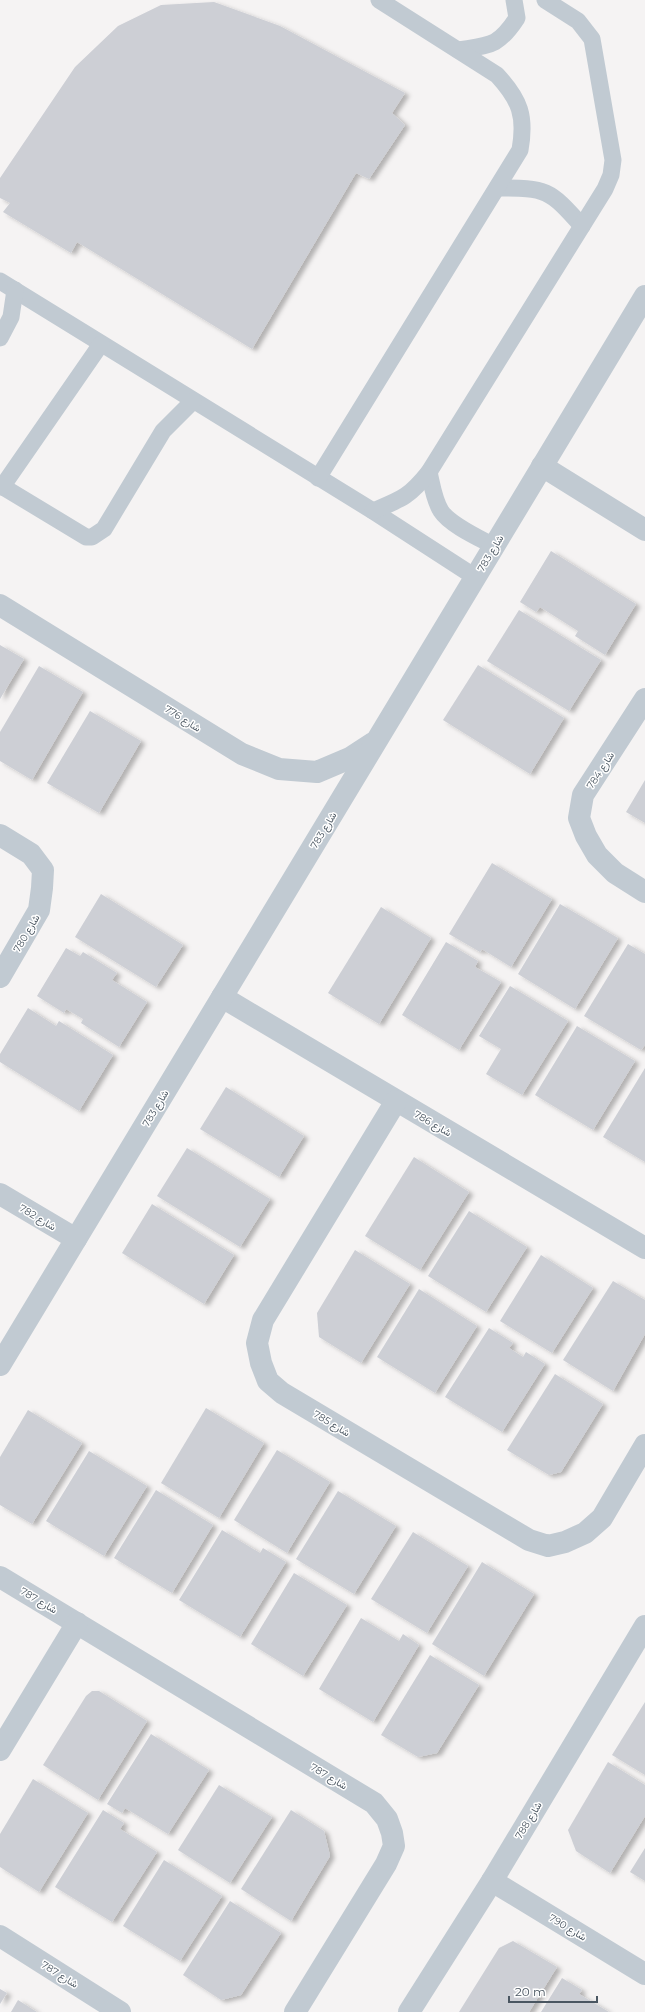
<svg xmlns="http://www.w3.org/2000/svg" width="645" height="2012" font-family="Montserrat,Vazirmatn,sans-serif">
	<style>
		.building { fill: #cdcfd5; filter: url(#shadow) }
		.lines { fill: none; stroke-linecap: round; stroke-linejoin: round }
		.lane { stroke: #c1cad2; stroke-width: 17 }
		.street { stroke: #c1cad2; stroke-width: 22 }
		.labels { text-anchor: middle; stroke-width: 3; stroke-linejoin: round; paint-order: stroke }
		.street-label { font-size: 10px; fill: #4a5661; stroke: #fff }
	</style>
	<defs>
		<filter id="shadow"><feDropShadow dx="4.5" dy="2.5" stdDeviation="2" flood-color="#0004"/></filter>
	</defs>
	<rect width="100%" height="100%" fill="#f5f3f3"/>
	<g class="building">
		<path d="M214 2 280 26 405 93 392 113 405 125 369 179 356 173 252 349 77 242 71 253 3 212 10 203 0 198V178L75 67 118 26 161 5Z"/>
		<path d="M551 551 636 604 605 655 575 636 578 631 540 607 536 612 520 602Z"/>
		<path d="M519 610 601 660 569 711 487 661Z"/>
		<path d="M0 645 24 659 0 699Z"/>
		<path d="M478 665 564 718 530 774 443 720Z"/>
		<path d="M39 666 83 692 32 780 0 761V732Z"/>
		<path d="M90 711 141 741 99 813 47 783Z"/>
		<path d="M645 780V823L626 812Z"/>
		<path d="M492 863 552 899 511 967 482 949 480 952 449 934Z"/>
		<path d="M101 894 183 945 156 987 75 937Z"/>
		<path d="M560 904 618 938 575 1009 518 974Z"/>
		<path d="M381 907 431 938 379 1024 328 993Z"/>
		<path d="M446 942 478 961 475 967 501 982 459 1050 402 1015Z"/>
		<path d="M628 944 645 954V1045L641 1050 584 1016Z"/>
		<path d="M66 948 80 956 83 952 117 973 112 980 147 1002 119 1047 81 1023 83 1019 66 1009 64 1013 37 996Z"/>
		<path d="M510 986 568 1021 522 1095 486 1074 501 1049 479 1036Z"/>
		<path d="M28 1008 56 1026 59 1021 113 1055 79 1111 0 1062V1054Z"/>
		<path d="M577 1026 635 1061 593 1130 535 1095Z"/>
		<path d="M645 1068V1162L603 1137Z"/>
		<path d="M226 1087 304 1136 279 1177 200 1129Z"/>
		<path d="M187 1148 270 1199 240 1247 157 1196Z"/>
		<path d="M414 1157 469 1192 420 1270 365 1236Z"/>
		<path d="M152 1204 234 1255 204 1304 122 1253Z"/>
		<path d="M469 1211 527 1247 486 1312 428 1276Z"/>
		<path d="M355 1250 410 1284 361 1363 319 1337 317 1313Z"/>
		<path d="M541 1255 593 1288 552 1353 500 1321Z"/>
		<path d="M613 1281 645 1300V1334L613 1391 563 1360Z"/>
		<path d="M419 1289 477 1326 435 1393 377 1357Z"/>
		<path d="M489 1328 513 1343 509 1348 523 1357 526 1352 545 1364 502 1432 445 1397Z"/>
		<path d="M555 1374 603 1404 561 1472 549 1475 507 1450Z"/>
		<path d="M206 1408 264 1443 219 1518 161 1483Z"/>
		<path d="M28 1410 82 1443 32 1524 0 1505V1457Z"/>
		<path d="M277 1450 330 1482 287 1553 234 1520Z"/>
		<path d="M89 1451 147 1486 104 1556 46 1521Z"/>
		<path d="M156 1490 213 1525 172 1593 114 1558Z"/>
		<path d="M338 1491 396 1526 354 1594 296 1559Z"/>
		<path d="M222 1530 260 1553 263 1548 286 1562 240 1637 179 1600Z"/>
		<path d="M413 1532 468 1566 427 1633 371 1599Z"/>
		<path d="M482 1562 534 1594 484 1676 432 1644Z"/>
		<path d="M294 1573 347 1605 303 1676 251 1644Z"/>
		<path d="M361 1618 399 1641 403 1634 419 1645 373 1722 319 1689Z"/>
		<path d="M430 1655 479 1685 437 1753 418 1757 381 1735Z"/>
		<path d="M92 1691H99L147 1721 98 1800 43 1765 86 1696Z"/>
		<path d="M645 1702V1775L612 1755Z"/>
		<path d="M151 1734 209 1770 168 1834 125 1808 122 1813 107 1804Z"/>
		<path d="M608 1762 645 1785V1816L610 1873 576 1851 568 1830Z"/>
		<path d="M33 1779 88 1813 39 1892 0 1867V1834Z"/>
		<path d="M219 1785 272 1817 230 1883 178 1850Z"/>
		<path d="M103 1810 124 1823 120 1829 157 1852 112 1922 55 1887Z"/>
		<path d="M291 1810 324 1831 330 1856 291 1921 241 1889Z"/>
		<path d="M645 1848V1881L630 1872Z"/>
		<path d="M164 1860 222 1896 180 1961 123 1926Z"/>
		<path d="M230 1901 281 1933 241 1995 221 2000 183 1975Z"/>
		<path d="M513 1941 557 1967 529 2012H459L499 1948Z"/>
		<path d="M562 1978 582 1990 579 1994 609 2012H541Z"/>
		<path d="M0 1989 7 1993 0 2004Z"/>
		<path d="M18 2000 37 2012H11Z"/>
	</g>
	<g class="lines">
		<g class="lane">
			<path d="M458 50C490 45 498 47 517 18L514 0"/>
			<path d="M497 188C547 188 549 189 582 226"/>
			<path d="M0 281 373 511 475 577"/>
			<path d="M0 338 11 317 15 290"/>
			<path d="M429 472C432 485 434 500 441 511 450 525 479 538 494 546"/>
			<path d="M318 478 520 150C526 116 520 100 497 75L379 0"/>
			<path d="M0 485 86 537H92L104 529 163 431 193 401"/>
			<path d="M2 487 101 344"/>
			<path d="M373 511C402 499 409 497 429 472L605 189 611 175 613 160 592 39 578 21 545 0"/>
		</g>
		<g class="street">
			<path d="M542 466 645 530"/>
			<path d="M0 605 242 754 279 769 317 772 350 758 373 743"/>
			<path d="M645 699 583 795 579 818 586 836 597 855 615 873 645 892"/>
			<path d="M0 835 31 854 43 870 42 888 39 910 0 977"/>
			<path d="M222 997 645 1248"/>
			<path d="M396 1101 263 1320 257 1343 261 1363 268 1381 282 1393 529 1540 548 1546 565 1542 585 1533 602 1518 645 1445"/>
			<path d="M0 1194 76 1239"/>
			<path d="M0 1365 645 296"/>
			<path d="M0 1577 374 1803 387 1819 392 1833 394 1846 386 1864 295 2012"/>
			<path d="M0 1750 77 1623"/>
			<path d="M492 1881 645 1974"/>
			<path d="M0 1936 120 2012"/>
			<path d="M409 2012 492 1881 645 1626"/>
		</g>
	</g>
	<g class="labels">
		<g class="street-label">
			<text transform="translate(490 553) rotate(-59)" y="4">شارع 783</text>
			<text transform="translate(183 718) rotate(32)" y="4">شارع 776</text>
			<text transform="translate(600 770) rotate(-57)" y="4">شارع 784</text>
			<text transform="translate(323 830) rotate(-59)" y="4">شارع 783</text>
			<text transform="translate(26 933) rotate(-60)" y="4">شارع 780</text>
			<text transform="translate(155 1108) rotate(-59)" y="4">شارع 783</text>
			<text transform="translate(433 1123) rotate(30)" y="4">شارع 786</text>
			<text transform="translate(38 1217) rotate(31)" y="4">شارع 782</text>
			<text transform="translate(332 1423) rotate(31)" y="4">شارع 785</text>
			<text transform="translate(39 1600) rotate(31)" y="4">شارع 787</text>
			<text transform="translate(329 1776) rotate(31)" y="4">شارع 787</text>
			<text transform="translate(528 1820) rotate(-59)" y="4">شارع 788</text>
			<text transform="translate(568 1927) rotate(31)" y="4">شارع 790</text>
			<text transform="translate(60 1974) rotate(32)" y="4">شارع 787</text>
		</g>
	</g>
	<path d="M509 1996v6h88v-6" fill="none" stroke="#4a5661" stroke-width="2"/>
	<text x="515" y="1996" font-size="12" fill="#4a5661" stroke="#ffffff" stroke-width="3" paint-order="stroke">20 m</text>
</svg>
